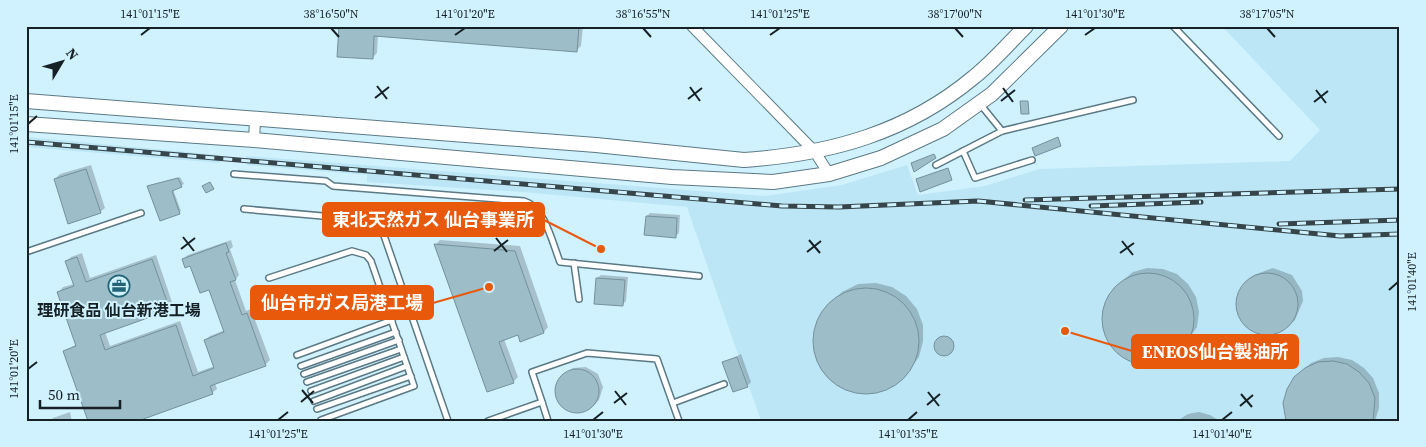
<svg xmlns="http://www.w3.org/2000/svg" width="1426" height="447" font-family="'Source Serif 4','Noto Sans JP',serif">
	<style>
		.built { fill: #bce6f5 }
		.shadow { fill: #0003 }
		.building { fill: #9dbdc8; stroke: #72919c }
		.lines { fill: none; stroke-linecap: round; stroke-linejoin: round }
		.lane-casing { stroke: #5b7984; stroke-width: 8 }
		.street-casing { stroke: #5b7984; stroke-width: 12 }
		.secondary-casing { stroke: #5b7984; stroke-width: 16 }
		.lane { stroke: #fff; stroke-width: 5 }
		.street { stroke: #fff; stroke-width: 10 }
		.secondary { stroke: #fff; stroke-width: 14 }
		.rail-casing { stroke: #35454a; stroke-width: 5 }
		.rail { stroke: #d0f2fe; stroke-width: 3; stroke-dasharray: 9; stroke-linecap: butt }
		.ticks { fill: none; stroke: #152125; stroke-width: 2 }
		.labels { text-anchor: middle; stroke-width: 4; stroke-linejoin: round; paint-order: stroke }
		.poi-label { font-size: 16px; font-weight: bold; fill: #152125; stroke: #d0f2fe }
		.leader { fill: none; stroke: #e8590c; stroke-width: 2 }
		.callout-dot { fill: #e8590c; stroke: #d0f2fe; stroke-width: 2 }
		.callout { fill: #e8590c; stroke: #e8590c; stroke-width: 2 }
		.callout-label { font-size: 18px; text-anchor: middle; font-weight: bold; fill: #fff }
		.neatline { fill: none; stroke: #152125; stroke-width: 2 }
		.ticks-label { font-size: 12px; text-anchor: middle; fill: #152125 }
	</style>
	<rect width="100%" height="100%" fill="#d0f2fe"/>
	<g class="built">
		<path d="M1222 26H1400V421H761L687 207 523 192 367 182V175L247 165 246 156 765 196 842 185 907 165 918 195 985 186 1039 169 1290 161 1320 130Z"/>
		<path d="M26 137 220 155V163L26 147Z"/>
	</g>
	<g class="shadow">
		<path d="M332 26H583L581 46 577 50 378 35 377 53 372 58 340 30 332 29Z"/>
		<path d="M91 165 105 208 100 212 55 179 60 174Z"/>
		<path d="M180 177 184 184 173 189 181 211 179 213 148 186Z"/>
		<path d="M650 213 680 215 679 233 675 236 647 216Z"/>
		<path d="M231 240 233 247 230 249 239 275 235 280 246 311 251 309 270 360 265 365 215 383 217 389 212 393 64 351 77 344 59 292 63 287 74 284 67 261 71 257 82 253 90 278 156 255 173 305 169 309 105 332 110 346 180 321 198 372 215 366 205 340 210 336 225 330 210 288 191 264 183 259 188 255Z"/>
		<path d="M440 240 520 246 548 327 544 332 521 340 518 334 504 339 518 377 513 382 436 244Z"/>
		<path d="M1147 268 1163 269 1177 274 1188 284 1196 297 1199 312 1197 327 1184 346 1173 356 1160 363 1146 364 1131 361 1119 353 1109 342 1103 328V314L1106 300 1115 287 1133 272Z"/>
		<path d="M1273 268 1292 275 1302 291 1303 301 1295 320 1282 331 1272 334 1253 331 1245 325 1237 307 1242 287 1254 275Z"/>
		<path d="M601 275 628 277 626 301 622 305 597 278Z"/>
		<path d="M876 283 892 287 906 296 917 309 923 325V341L919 357 905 376 892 386 876 392 860 393 843 387 828 377 818 362 814 344 816 326 824 310 842 292 858 284Z"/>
		<circle cx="945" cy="345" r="9"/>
		<path d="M741 354 751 382 747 386 723 363Z"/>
		<path d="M1338 357 1352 360 1364 368 1373 378 1379 393V408L1375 421H1287L1301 372 1311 363 1324 358Z"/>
		<path d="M586 367 598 374 603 387 599 400 595 404 583 412H576L563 407 557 395V388L567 372 573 368Z"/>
		<path d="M70 412 72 421H50L53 418Z"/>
		<path d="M1199 412 1210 415 1220 421H1177L1188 414Z"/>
	</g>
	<g class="building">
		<path d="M339 26H579L577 52 374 36 373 59 337 57Z"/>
		<path d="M1020 101H1028L1029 114H1021Z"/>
		<path d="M1058 137 1061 146 1035 156 1032 148Z"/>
		<path d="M934 154 936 158 914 172 911 163Z"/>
		<path d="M948 168 952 180 920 192 916 179Z"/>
		<path d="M86 169 101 213 68 224 54 179Z"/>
		<path d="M178 178 182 187 172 191 180 214 160 221 147 186Z"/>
		<path d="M210 182 214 189 206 193 202 186Z"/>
		<path d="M646 216 677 218 676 238 644 235Z"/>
		<path d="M226 243 229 252 226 253 236 280 230 282 242 315 247 313 266 366 210 386 213 394 138 421H88L63 351 76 346 57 292 74 286 65 261 77 257 86 282 152 259 170 310 100 335 105 350 176 325 193 376 214 368 204 340 224 332 209 290 200 293 190 266 185 268 182 259Z"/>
		<path d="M434 244 515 251 544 333 520 342 518 335 499 342 514 383 487 392Z"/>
		<circle cx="1267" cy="304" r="31"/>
		<circle cx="1148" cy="319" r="46"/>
		<path d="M596 278 625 280 623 306 594 304Z"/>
		<circle cx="866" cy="341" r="53"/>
		<circle cx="944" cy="346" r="10"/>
		<path d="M737 357 748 387 733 392 722 362Z"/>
		<path d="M1333 361 1347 364 1359 372 1369 383 1375 398 1373 421H1286L1283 403 1287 389 1294 377 1305 368 1318 362Z"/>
		<circle cx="577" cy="391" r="22"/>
	</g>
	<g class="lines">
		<g class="lane-casing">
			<g id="lane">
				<path d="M1173 26 1279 136"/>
				<path d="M980 104 1002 131 1133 100"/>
				<path d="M963 151 975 178 1032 160"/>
				<path d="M936 165 1002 131"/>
				<path d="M234 174 326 181 333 186 524 201C545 207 552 242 560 262L699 276"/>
				<path d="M244 209 379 221 448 421"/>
				<path d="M26 252 141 213"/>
				<path d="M574 263 579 299"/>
				<path d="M269 278 352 251 366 255 371 261 414 386 321 420"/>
				<path d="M297 355 392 320"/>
				<path d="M301 366 396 332"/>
				<path d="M304 374 399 340"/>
				<path d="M307 382 401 349"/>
				<path d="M311 391 404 357"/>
				<path d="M314 401 407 366"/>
				<path d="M542 402 532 372 587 353 657 359 679 421"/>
				<path d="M673 403 724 384"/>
				<path d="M317 409 411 376"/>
				<path d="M488 421 542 402 548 421"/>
			</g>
		</g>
		<g class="street-casing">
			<g id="street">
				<path d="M692 26 815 152 829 174"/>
				<path d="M254 140 255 120"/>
			</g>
		</g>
		<g class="secondary-casing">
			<g id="secondary">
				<path d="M26 101 596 145 744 160C830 154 907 133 974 77 993 62 1009 43 1026 26"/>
				<path d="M26 124 254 140 672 177 773 182 829 174 881 158 943 129 992 94 1061 26"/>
			</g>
		</g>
		<use href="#lane" class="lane"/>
		<use href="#street" class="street"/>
		<use href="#secondary" class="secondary"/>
		<g class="rail-casing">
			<g id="rail">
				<path d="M26 142 782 206 839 207 978 201 1340 236 1400 234"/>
				<path d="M1025 200 1400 189"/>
				<path d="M1091 206 1201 202"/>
				<path d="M1279 224 1400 220"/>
			</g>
		</g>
		<use href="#rail" class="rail"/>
	</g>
	<path class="ticks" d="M331 28 339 37M643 28 651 37M955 28 963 37M1267 28 1275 37M141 35 150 28M455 35 465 28M770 35 780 28M1085 35 1095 28M377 86 387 99M690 87 700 101M1003 88 1013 102M1316 90 1326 103M375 98 389 87M688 99 702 88M1001 101 1015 90M1314 102 1328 91M28 124 37 116M183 237 194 251M496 238 507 252M809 240 820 253M1122 241 1133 255M181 249 195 238M494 251 508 240M807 252 821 241M1120 253 1134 243M1389 290 1398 282M28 369 37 362M302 390 313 403M615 391 626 405M928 392 939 406M1241 394 1252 407M301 402 314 391M614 403 627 393M927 405 940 394M1240 406 1253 395M278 420 288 412M593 420 603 412M908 420 917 412M1222 420 1232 412"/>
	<defs>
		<g id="office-ring" transform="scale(1.125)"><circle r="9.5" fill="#d0f2fe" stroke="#226478" stroke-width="1.5"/><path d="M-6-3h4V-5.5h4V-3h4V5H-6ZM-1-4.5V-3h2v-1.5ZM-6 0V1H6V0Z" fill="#226478"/></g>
	</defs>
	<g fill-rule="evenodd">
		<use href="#office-ring" x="119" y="286"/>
	</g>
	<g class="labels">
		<g class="poi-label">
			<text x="119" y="316">理研食品 仙台新港工場</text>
		</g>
	</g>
	<path class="leader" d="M601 249L544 220M489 287L433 303M1065 331L1132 351"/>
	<g class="callout-dot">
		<circle cx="601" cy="249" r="5"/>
		<circle cx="489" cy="287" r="5"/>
		<circle cx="1065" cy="331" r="5"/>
	</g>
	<g class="callout">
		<rect x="323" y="203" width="221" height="33" rx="5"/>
		<rect x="251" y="286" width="182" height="33" rx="5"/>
		<rect x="1132" y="335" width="166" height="33" rx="5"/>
	</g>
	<g class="callout-label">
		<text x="433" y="226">東北天然ガス 仙台事業所</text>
		<text x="342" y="309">仙台市ガス局港工場</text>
		<text x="1215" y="358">ENEOS仙台製油所</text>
	</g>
	<rect width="1426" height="447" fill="none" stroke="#d0f2fe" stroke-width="55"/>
	<g transform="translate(62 62) rotate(52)" stroke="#d0f2fe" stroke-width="4" paint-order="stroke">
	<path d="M0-4L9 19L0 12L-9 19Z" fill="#152125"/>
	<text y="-8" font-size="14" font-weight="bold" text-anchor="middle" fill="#152125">N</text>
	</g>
	<path d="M40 400v8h80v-8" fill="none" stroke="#152125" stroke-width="2.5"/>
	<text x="48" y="400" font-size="15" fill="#152125" stroke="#d0f2fe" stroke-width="4" paint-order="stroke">50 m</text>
	<rect x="28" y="28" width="1370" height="392" class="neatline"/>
	<g class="ticks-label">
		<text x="150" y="18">141°01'15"E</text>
		<text x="331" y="18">38°16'50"N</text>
		<text x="465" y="18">141°01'20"E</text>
		<text x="643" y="18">38°16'55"N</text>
		<text x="780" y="18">141°01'25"E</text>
		<text x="955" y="18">38°17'00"N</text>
		<text x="1095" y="18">141°01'30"E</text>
		<text x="1267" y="18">38°17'05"N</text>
		<text transform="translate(14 124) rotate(-90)" y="4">141°01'15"E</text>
		<text transform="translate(1412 282) rotate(-90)" y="4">141°01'40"E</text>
		<text transform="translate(14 369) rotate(-90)" y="4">141°01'20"E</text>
		<text x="278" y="438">141°01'25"E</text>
		<text x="593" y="438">141°01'30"E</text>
		<text x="908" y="438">141°01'35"E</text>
		<text x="1222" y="438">141°01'40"E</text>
	</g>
</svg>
